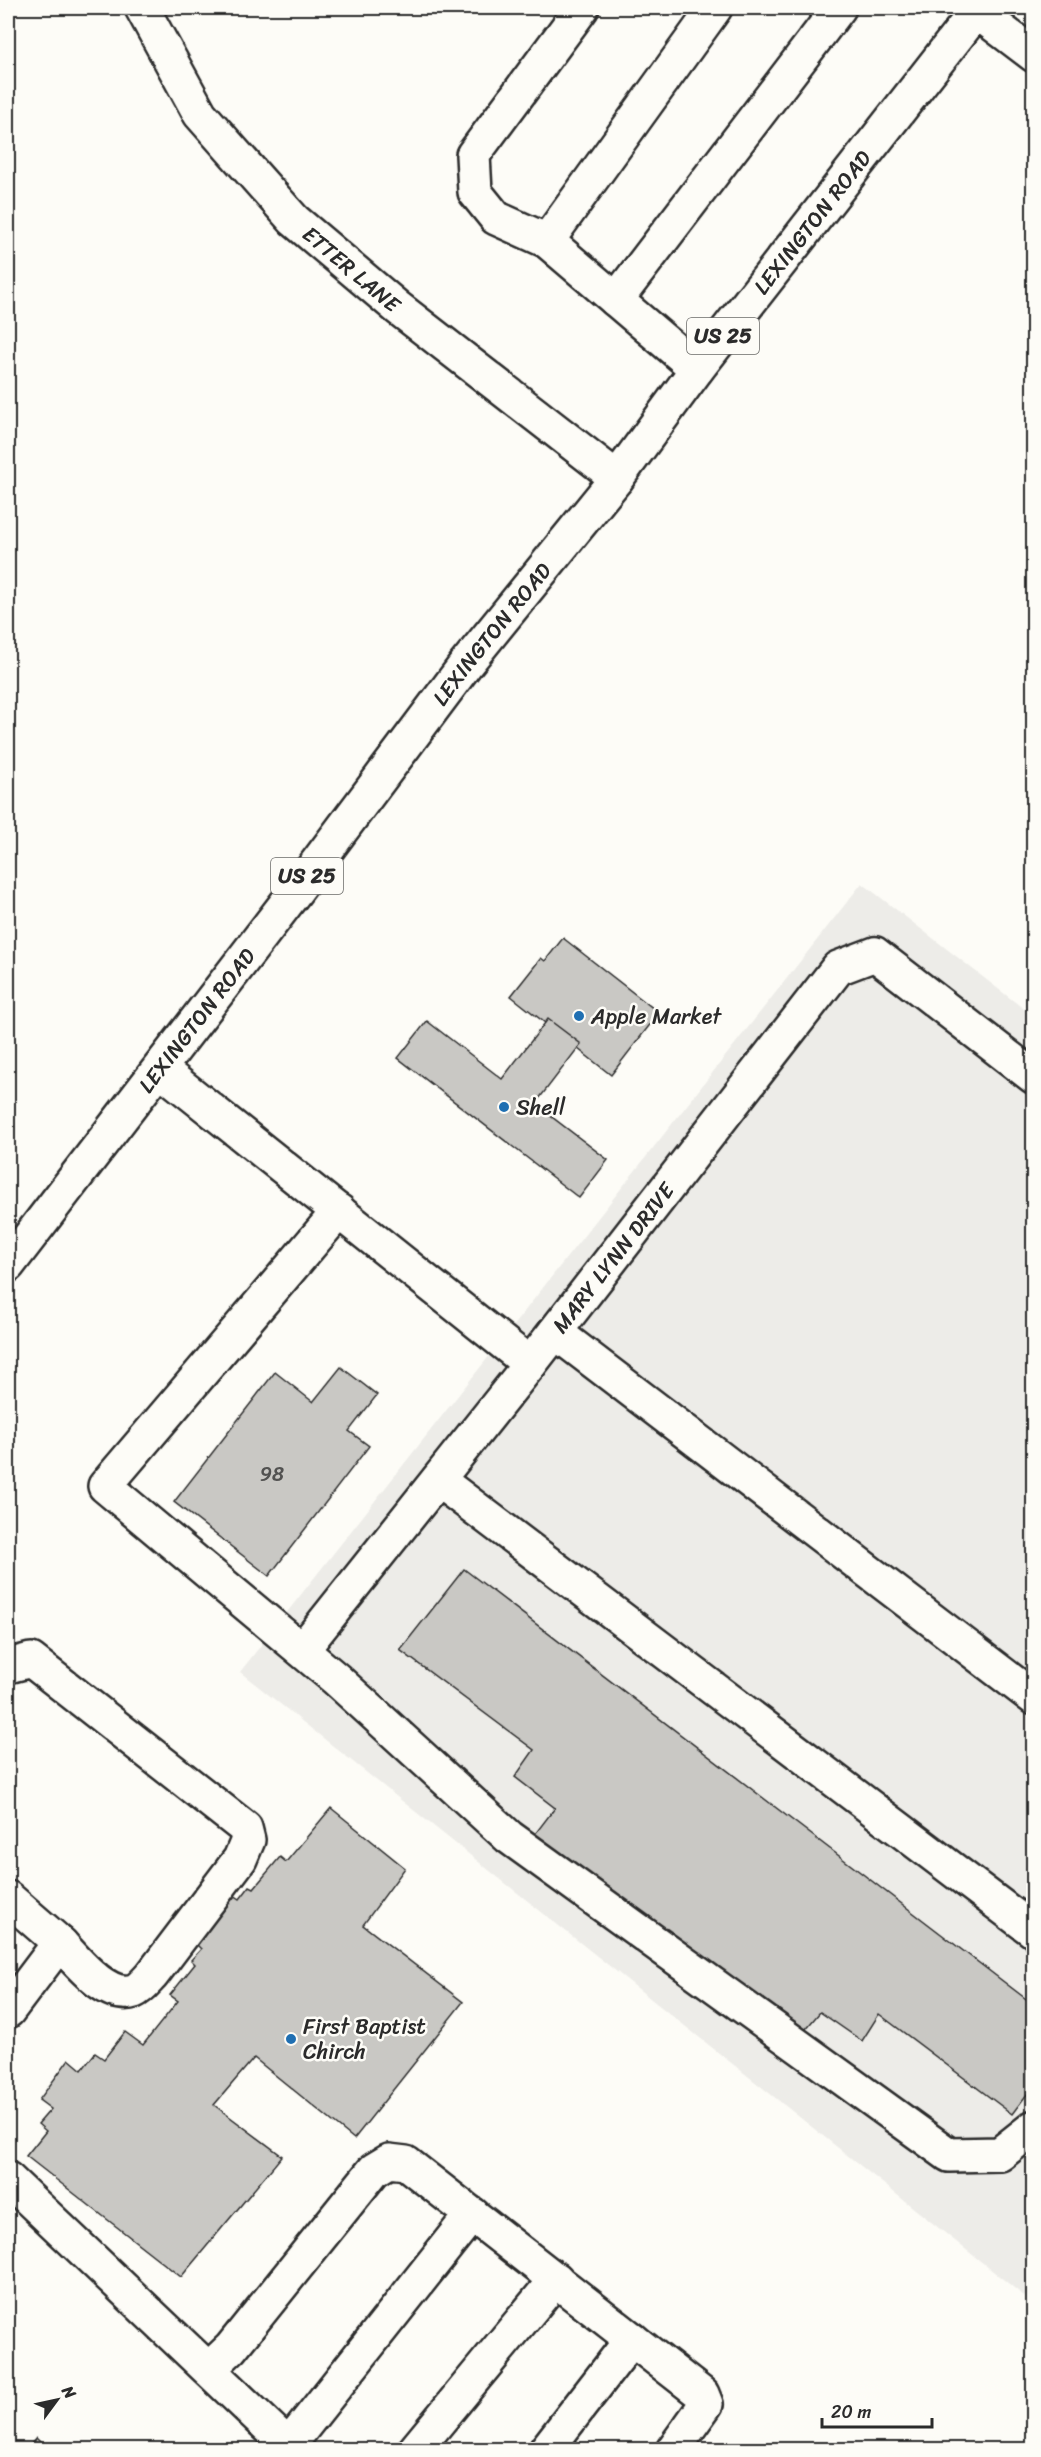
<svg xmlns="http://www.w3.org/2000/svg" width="1041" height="2457" font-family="Sriracha,sans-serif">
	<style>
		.built { fill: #edece8 }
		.building { fill: #c9c8c4; stroke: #2b2b2b; stroke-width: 1.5 }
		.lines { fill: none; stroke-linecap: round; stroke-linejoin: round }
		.minor-casing { stroke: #2b2b2b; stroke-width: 38 }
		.major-casing { stroke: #2b2b2b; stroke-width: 38 }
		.minor { stroke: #fdfcf7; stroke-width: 33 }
		.major { stroke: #fdfcf7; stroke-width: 33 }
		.poi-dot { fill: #1f6fb2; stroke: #fdfcf7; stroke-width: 2 }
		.labels { text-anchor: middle; stroke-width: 5; stroke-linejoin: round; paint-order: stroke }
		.number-label { font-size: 20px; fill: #525251 }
		.shield { fill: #fdfcf7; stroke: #6a6a68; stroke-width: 1.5 }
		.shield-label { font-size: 21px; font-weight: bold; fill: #2b2b2b }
		.street-label { font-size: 22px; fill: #2b2b2b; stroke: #fdfcf7 }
		.poi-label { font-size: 22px; fill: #2b2b2b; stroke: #fdfcf7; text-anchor: start }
	</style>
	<rect width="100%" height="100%" fill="#fdfcf7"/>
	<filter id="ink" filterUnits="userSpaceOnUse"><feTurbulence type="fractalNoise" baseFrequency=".0167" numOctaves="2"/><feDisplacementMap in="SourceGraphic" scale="12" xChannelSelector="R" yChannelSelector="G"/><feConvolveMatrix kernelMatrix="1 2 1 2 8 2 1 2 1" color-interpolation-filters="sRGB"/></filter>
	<g filter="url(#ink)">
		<path class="built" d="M862 883 1033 1016V2303L240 1672Z"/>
		<g class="building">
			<path d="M563 938 659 1013 611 1075 511 996 541 958 545 961Z"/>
			<path d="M548 1019 581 1044 535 1104 608 1160 579 1198 398 1058 427 1021 502 1079Z"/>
			<path d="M341 1367 377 1395 349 1431 369 1446 269 1576 174 1502 275 1372 313 1402Z"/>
			<path d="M464 1569 1034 2005V2085L1012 2114 879 2014 862 2041 820 2012 800 2036 535 1834 555 1808 515 1777 534 1750 400 1650Z"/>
			<path d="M331 1808 405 1868 363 1925 463 2002 354 2139 254 2058 214 2105 282 2156 181 2277 26 2156 46 2131 38 2124 51 2109 39 2100 69 2059 82 2070 95 2053 104 2059 125 2032 143 2045 178 2001 170 1995 195 1964 191 1960 201 1949 195 1943 234 1895 240 1899 250 1886 254 1888 280 1857 286 1862Z"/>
			<path d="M36 2438 48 2450H26Z"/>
		</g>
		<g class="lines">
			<g class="minor-casing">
				<g id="minor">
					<path id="s1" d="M142 8 200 114 294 220 398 308 617 478"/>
					<path d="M582 8 473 155 475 192 496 218 547 241 697 369"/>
					<path d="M976 11 1034 55"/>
					<path d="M547 241 715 8"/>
					<path d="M616 300 839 8"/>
					<path id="s2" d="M160 1069 530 1364 838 968 875 954 1034 1077"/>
					<path d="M339 1211 105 1486 336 1679 509 1837 949 2155 1000 2154 1034 2127"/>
					<path d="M555 1332 1034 1698"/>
					<path d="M438 1480 1034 1931"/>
					<path d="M302 1650 530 1364"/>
					<path d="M8 1666 31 1660 245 1828 248 1840 240 1859 152 1975C147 1980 141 1988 134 1991 107 2000 77 1961 61 1944L51 1954 8 2011"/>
					<path d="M8 1898 61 1944"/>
					<path d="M8 2179 293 2450"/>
					<path d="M209 2369 231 2348 374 2170 389 2161 406 2163 702 2394 706 2404 673 2450"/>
					<path d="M289 2445 472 2214"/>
					<path d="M415 2450 556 2279"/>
					<path d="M546 2450 632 2339"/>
				</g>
			</g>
			<g class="major-casing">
				<g id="major">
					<path id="s3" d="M8 1265 295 892 466 664 617 478 697 369 979 8"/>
				</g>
			</g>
			<use href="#minor" class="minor"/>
			<use href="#major" class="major"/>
		</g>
	</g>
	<g class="poi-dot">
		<circle cx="579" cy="1016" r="6"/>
		<circle cx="504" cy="1107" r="6"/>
		<circle cx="291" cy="2039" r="6"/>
	</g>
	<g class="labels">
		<g class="number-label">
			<text x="272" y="1481">98</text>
		</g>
		<g class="shield">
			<rect x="687" y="318" width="72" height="36" rx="4.5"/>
			<rect x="271" y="858" width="72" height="36" rx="4.5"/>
		</g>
		<g class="shield-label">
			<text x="723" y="343">US 25</text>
			<text x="307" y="883">US 25</text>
		</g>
		<g class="street-label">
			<text dy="8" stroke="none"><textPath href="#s3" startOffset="1317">LEXINGTON ROAD</textPath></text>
			<text dy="8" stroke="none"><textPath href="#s1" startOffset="338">ETTER LANE</textPath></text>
			<text dy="8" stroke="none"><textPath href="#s3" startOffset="795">LEXINGTON ROAD</textPath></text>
			<text dy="8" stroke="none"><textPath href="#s3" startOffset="309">LEXINGTON ROAD</textPath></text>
			<text dy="8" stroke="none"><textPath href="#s2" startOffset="608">MARY LYNN DRIVE</textPath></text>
		</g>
		<g class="poi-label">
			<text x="591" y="1024">Apple Market</text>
			<text x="516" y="1115">Shell</text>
			<text x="303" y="2034">First Baptist<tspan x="303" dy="25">Chirch</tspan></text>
		</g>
	</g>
	<rect width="1041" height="2457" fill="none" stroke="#fdfcf7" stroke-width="30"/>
	<rect x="15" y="15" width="1011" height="2427" fill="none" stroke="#2b2b2b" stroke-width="2" filter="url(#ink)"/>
	<g transform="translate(57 2400) rotate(57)" stroke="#fdfcf7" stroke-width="4.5" paint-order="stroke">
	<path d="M0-4.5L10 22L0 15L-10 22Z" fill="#2b2b2b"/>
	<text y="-9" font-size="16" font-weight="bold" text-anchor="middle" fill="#2b2b2b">N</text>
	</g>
	<path d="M822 2418v9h110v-9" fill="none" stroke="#2b2b2b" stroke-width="3"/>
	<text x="831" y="2418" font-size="18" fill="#2b2b2b" stroke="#fdfcf7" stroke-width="4.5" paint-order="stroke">20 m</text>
</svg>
